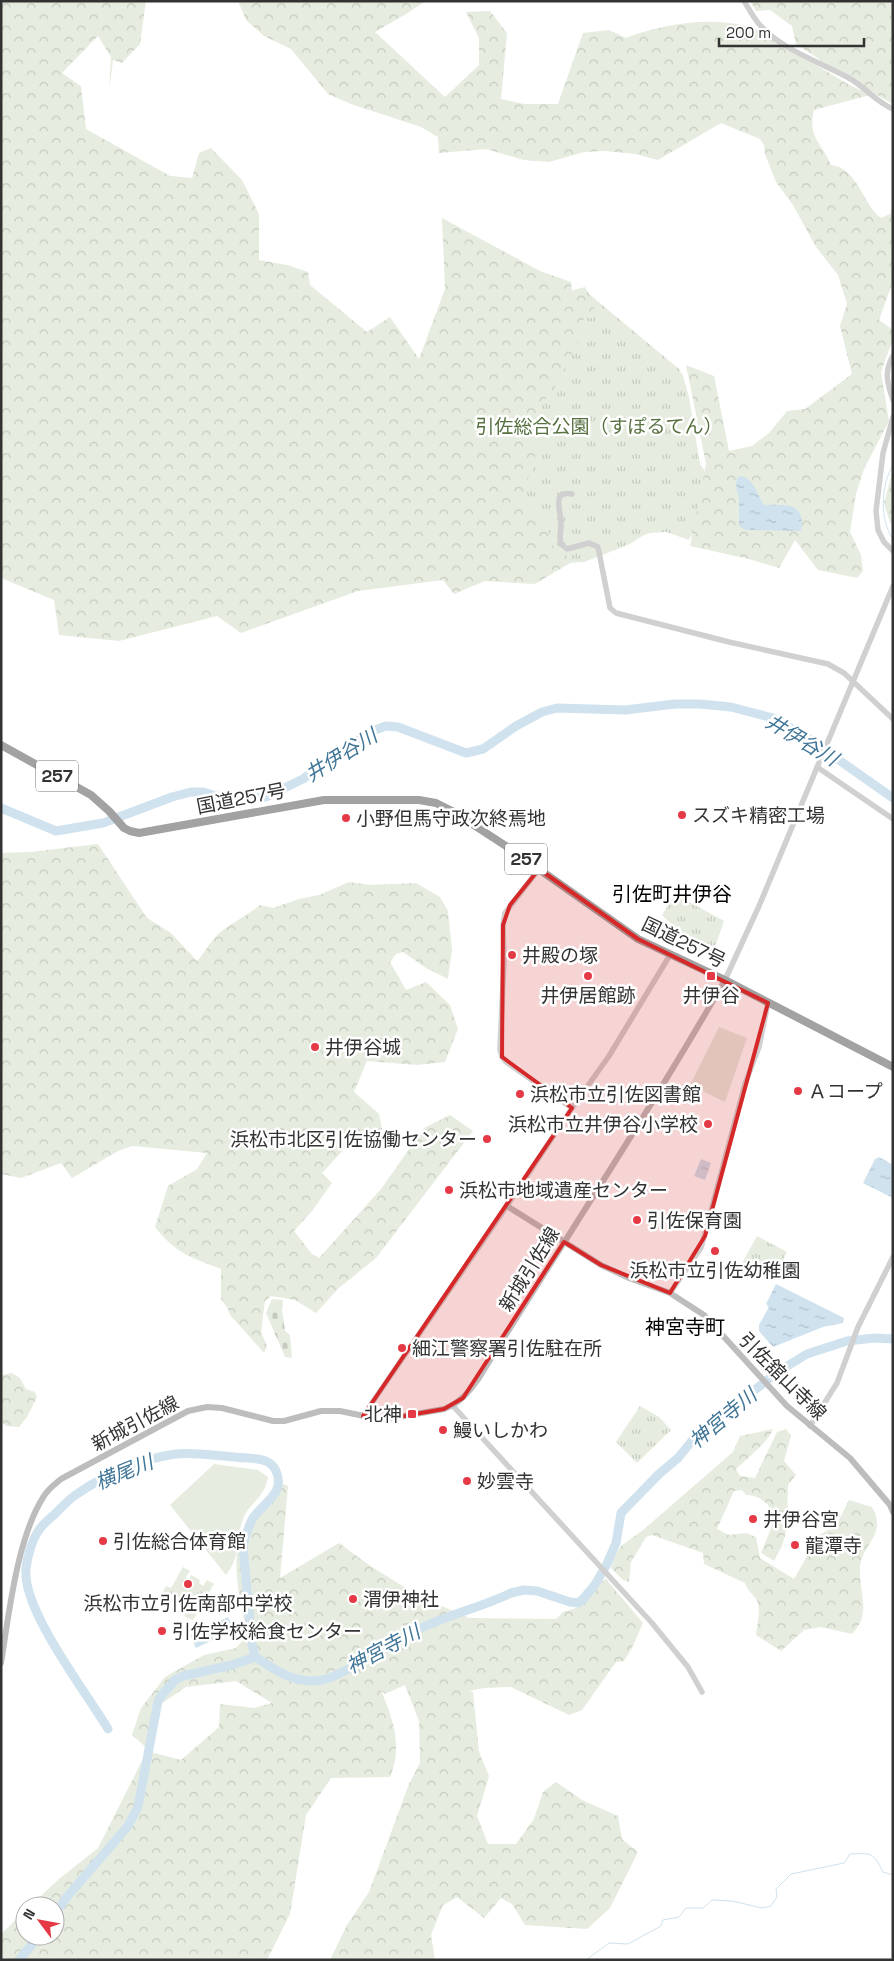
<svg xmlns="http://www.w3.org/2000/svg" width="894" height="1961" font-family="'Space Grotesk','Noto Sans JP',sans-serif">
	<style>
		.grass { fill: url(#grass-tufts) }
		.forest { fill: url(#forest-crowns) }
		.cemetery { fill: url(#cemetery-stones) }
		.pitch { fill: #e6ecdf }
		.water { fill: url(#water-ripples) }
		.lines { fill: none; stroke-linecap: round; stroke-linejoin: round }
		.stream { stroke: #cfe2ee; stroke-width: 1 }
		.river { stroke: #cfe2ee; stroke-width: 9 }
		.tertiary { stroke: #d0d0d0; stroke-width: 5.5 }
		.secondary { stroke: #bdbdbd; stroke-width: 6 }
		.trunk { stroke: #a2a2a2; stroke-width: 8 }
		.marked { fill: #d62828; fill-opacity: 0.2; stroke: #d62828; stroke-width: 4; stroke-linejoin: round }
		.poi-dot { fill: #e63946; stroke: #fff; stroke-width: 2 }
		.labels { text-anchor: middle; stroke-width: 5; stroke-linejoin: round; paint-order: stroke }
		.shield { fill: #fff; stroke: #707070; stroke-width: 1 }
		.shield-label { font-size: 18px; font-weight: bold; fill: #333 }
		.park-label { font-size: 19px; fill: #56703f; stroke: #fff }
		.street-label { font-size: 19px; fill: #333; stroke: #fff }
		.poi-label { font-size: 19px; fill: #333; stroke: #fff; text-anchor: start }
		.water-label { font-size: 20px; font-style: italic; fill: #3f7597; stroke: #fff }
		.neighbourhood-label { font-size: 20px; fill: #000; stroke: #fff }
	</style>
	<defs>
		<pattern id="grass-tufts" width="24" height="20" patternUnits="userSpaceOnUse" patternTransform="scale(1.25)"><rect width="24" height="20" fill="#e6ecdf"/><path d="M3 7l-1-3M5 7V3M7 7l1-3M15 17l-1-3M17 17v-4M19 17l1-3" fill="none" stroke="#c6cbc0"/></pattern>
		<pattern id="forest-crowns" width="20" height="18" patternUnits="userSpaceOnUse" patternTransform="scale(1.25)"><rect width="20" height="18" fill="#e6ecdf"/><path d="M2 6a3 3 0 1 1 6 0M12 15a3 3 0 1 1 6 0" fill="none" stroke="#c6cbc0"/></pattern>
		<pattern id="cemetery-stones" width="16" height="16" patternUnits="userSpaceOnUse" patternTransform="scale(1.25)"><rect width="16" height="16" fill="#e6ecdf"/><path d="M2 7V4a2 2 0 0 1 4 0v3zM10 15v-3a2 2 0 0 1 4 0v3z" fill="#c6cbc0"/></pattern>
		<pattern id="water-ripples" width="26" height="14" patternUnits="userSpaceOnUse" patternTransform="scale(1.25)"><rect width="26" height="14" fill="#cfe2ee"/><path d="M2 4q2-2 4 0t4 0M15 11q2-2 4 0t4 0" fill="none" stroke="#b2c2cd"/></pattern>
	</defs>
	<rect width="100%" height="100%" fill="#fff"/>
	<g class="grass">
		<path d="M585 287 589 294 679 369 683 376 689 397 700 464 707 474 706 507 689 540 666 532 650 533 642 536 628 545 584 562 551 564 521 509 518 364 567 292Z"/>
		<path d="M675 894 724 921 715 947 684 936 662 915Z"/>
		<path d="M757 1236 787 1252 772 1280 740 1267Z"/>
		<path d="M640 1406 659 1417 671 1430 637 1463 616 1442Z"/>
		<path d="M183 1567 190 1571 186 1577 189 1579 191 1575 200 1580 199 1583 203 1586 207 1580 214 1584 193 1620 184 1616 188 1610 183 1607 184 1605 174 1599 169 1606 164 1602 168 1596 163 1592 166 1586 171 1588Z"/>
	</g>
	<g class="forest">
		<path d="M1 1H146L140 44 122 63 113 60 109 91 111 57 98 36 62 73 81 86 86 129 170 176 192 178 199 153 211 148 242 180 259 214V260L287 265 308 272 310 285 367 332 390 317 419 359 445 289 442 218 540 271 571 282 572 292 584 295 597 312 592 318H584L579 341 553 391 541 404 534 465 526 483 527 510 544 519 554 549 575 560 535 584 485 581 454 594 443 580 358 591 241 633 217 616 119 641 59 635 54 600 1 578Z"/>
		<path d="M238 1H426L406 14 375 32 445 97 479 65V38L466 12 490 11 507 33 501 99 524 104H558L583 33 609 30 626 38C664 23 717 15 756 29L846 83 870 95 814 110C807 137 822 143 831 165 858 168 862 204 881 218L890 214 893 206V281L879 320 893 330V339L881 372 889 421 864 469 856 494 850 532 861 555 863 571 857 578 818 570 795 540 779 568 749 559 690 546 706 464 686 365 714 376 729 451 752 446 769 433 787 411 805 409 852 374 840 326 847 304 838 275 816 247 793 205 776 182 765 154 764 145 760 139 721 123 658 160 635 154 605 151 584 152 549 162 524 160 486 149 439 153 438 137 421 127 351 104 328 94 291 49 264 36 246 20Z"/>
		<path d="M750 1H893V104L857 84 796 44 792 26 770 10 756 11Z"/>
		<path d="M893 469V524L890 523 884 503Z"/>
		<path d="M98 844 147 918 171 933 197 961C206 951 212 938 223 930 235 921 248 915 260 905L273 908 299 899 319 895 349 882 371 885 416 883 440 897 448 911 452 950 448 979 426 968 403 952 396 954 390 962 406 990 426 982 450 1005 458 1029 445 1062 417 1065 367 1061 354 1092 379 1114 382 1129 371 1144 346 1147 322 1173 332 1183 312 1211 294 1231 312 1254 319 1258 381 1189 424 1128 450 1115 473 1131 376 1258 339 1288 316 1313 295 1300 271 1296 265 1301 261 1332 267 1346 264 1353 230 1315 228 1309 221 1299V1269C191 1257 176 1254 155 1227L168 1186 197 1169 207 1153 132 1146 118 1151 72 1178 61 1163 21 1178 1 1174V853L31 852Z"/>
		<path d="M12 1373 20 1378 26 1389 35 1392 37 1397 27 1417 19 1427 6 1426 1 1421V1378L3 1375Z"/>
		<path d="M773 1429C768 1443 747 1458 736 1469L740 1476 755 1478 777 1432 786 1429 791 1436 784 1461 796 1475 788 1485 787 1528 782 1546 774 1561 761 1553 776 1516C769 1505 761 1495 746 1495L742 1490 734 1491 717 1529 729 1535 746 1533 756 1537 760 1558 794 1579 819 1535 836 1526 849 1500 872 1507C888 1534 861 1545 860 1568 859 1594 872 1613 852 1634L821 1627 804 1630 781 1651 756 1635C757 1624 762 1609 756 1599 752 1593 747 1590 745 1583L704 1564 703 1553 652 1535 646 1537 631 1562 629 1582 623 1580 611 1568 615 1555 621 1546 643 1530 733 1452 740 1436Z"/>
		<path d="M280 1483 288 1486 280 1578 339 1543 369 1565 417 1595 469 1618 556 1619 563 1612 576 1608 588 1598 593 1588 606 1579 643 1623 632 1648 624 1661 616 1662 582 1710 569 1715 511 1687 484 1688 469 1691 473 1692 479 1752 489 1776 477 1816 488 1844H516L534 1819 543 1792 556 1782 582 1800 618 1816 622 1839 638 1852 610 1908 587 1929 525 1925 512 1904 501 1898 484 1918 457 1897 443 1905 431 1935 435 1960H330L347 1925 369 1892 409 1784 420 1763 419 1721 405 1685 385 1694 381 1690C393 1720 403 1745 390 1777L331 1778 306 1815 290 1914 267 1960H1V1934L25 1911V1936H55V1906H30L59 1879 98 1848 147 1751 181 1760 219 1727 220 1704 254 1708 272 1703 236 1681 186 1687 155 1708 149 1750 132 1735 141 1708 165 1677 204 1655 236 1648 247 1636C241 1600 226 1556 248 1522 257 1508 269 1496 280 1483Z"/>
	</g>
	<path class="cemetery" d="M272 1299 283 1300 282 1309 285 1331 290 1335 292 1358 285 1357 266 1313Z"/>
	<g class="pitch">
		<path d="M719 1027 747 1038 725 1102 690 1085Z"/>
		<path d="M214 1464 258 1470 268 1477C265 1498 249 1503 243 1519 235 1540 242 1555 226 1575L170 1505Z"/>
	</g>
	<g class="water">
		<path d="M741 476C754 479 757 494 764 505 783 505 807 501 801 531L745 530 739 526V499L736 487 737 478Z"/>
		<path d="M879 1157 893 1165V1198L863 1183 875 1159Z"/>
		<path d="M701 1159 711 1163 705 1180 694 1176Z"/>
		<path d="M776 1284 844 1318 843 1323 823 1327 773 1347 759 1331V1325L769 1307 766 1304Z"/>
		<path d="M228 1617 234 1630 196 1648 190 1635Z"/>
	</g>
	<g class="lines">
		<g class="stream">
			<path d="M893 465C881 484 879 520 893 539"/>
			<path d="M564 1960H565"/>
			<path d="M586 1960 609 1943 628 1944 661 1926 663 1920 679 1917 686 1908H703L712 1900 732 1901 762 1908 771 1906 777 1897 776 1889 791 1874 844 1863 850 1854C872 1853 873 1852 883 1872L893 1875"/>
		</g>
		<g class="river">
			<path d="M1 808 56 831 103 823 172 797 191 792H203L230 800 266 797 303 779 356 742 375 730 386 726 398 727 466 753 483 749 516 726 542 712 557 708 625 710 675 704H700L731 707 773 718 806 737 893 798"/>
			<path d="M108 1729C86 1692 22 1610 26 1569 27 1557 32 1540 39 1530 43 1524 49 1519 55 1514 62 1507 69 1499 77 1494 104 1475 142 1459 175 1454 195 1452 215 1456 235 1457 249 1459 270 1456 276 1471 286 1493 263 1503 253 1518 248 1527 245 1537 243 1547L252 1645 255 1657"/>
			<path d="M55 1914 66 1898 128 1826 138 1807 158 1701 162 1695 175 1680 183 1676 232 1665 255 1657C275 1669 287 1680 311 1681 324 1682 339 1674 351 1668 377 1654 401 1637 428 1625 455 1613 484 1606 511 1593L524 1590 537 1591 570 1602 578 1603 583 1599 594 1586 606 1566 616 1543 621 1513 659 1474 678 1458 691 1442 711 1424 779 1371 807 1354 847 1341 875 1338 893 1339"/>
			<path d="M19 1960 39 1936"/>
		</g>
		<g class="tertiary">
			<path d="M744 1C749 9 753 17 759 24 780 49 820 62 849 78 865 87 876 102 893 109"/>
			<path d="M893 356C884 371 887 383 893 400"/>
			<path d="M893 417 883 453 876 511 878 530 884 542 893 551"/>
			<path d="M572 494C550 490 562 514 561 524 561 531 559 537 561 544L567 549 589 543 598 547 610 608 616 613 729 642 828 664 844 673 893 719"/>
			<path d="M817 767 893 819"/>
			<path d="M539 869 505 913 503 925 504 960 500 1049 502 1057 506 1062 572 1108"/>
			<path d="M725 980 759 906 893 586"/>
			<path d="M670 1293 701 1248 745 1084 759 1047 768 1003"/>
			<path d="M453 1406 652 1623 688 1667 702 1692"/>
			<path d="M363 1416 507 1206 572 1108 609 1056 670 955"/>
			<path d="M810 1426 837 1383 858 1327 893 1257"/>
		</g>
		<g class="secondary">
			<path d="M507 1206 601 1265 629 1278 670 1293 704 1315 787 1406 850 1458 890 1505 893 1512"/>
			<path d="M1 1663C9 1614 17 1537 44 1496 48 1489 55 1484 61 1479L188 1411 207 1407 222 1408 273 1421H284L321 1411H340L369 1417 387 1419 444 1409C460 1403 469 1392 479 1378 561 1245 647 1116 725 980"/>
		</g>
		<path class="trunk" d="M1 745 91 795 109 811 124 828 130 831 139 833 324 800H419L436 803 452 811 506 846 638 939 725 980 893 1067"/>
	</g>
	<path class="marked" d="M539 869 638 939 768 1003 705 1236 670 1293 601 1265 564 1242 463 1398 444 1409 387 1419 363 1416 572 1108 502 1057 503 925 510 905Z"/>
	<g class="poi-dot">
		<circle cx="682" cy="815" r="5"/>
		<circle cx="346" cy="818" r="5"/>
		<circle cx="512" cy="955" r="5"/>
		<circle cx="588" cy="976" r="5"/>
		<rect x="706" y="971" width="10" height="10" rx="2.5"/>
		<circle cx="315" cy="1047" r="5"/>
		<circle cx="798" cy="1091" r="5"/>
		<circle cx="520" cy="1094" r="5"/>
		<circle cx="708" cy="1124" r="5"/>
		<circle cx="487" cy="1139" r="5"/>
		<circle cx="449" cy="1190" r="5"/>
		<circle cx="637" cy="1220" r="5"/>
		<circle cx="715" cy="1251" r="5"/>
		<circle cx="402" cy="1348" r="5"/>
		<rect x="407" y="1409" width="10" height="10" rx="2.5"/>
		<circle cx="443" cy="1430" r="5"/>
		<circle cx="467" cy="1481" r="5"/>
		<circle cx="753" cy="1519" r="5"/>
		<circle cx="103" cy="1541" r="5"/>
		<circle cx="795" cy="1545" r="5"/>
		<circle cx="188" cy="1584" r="5"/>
		<circle cx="353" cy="1599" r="5"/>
		<circle cx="162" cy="1631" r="5"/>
	</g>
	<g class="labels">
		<g class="shield">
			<rect x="36" y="760.5" width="42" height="31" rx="4"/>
			<rect x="505" y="843.5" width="42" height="31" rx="4"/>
		</g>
		<g class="shield-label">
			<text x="57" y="782">257</text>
			<text x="526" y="865">257</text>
		</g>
		<g class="park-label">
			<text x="599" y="433">引佐総合公園（すぽるてん）</text>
		</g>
		<g class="street-label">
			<text transform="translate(241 798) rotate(-11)" y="7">国道257号</text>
			<text transform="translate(684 942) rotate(26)" y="7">国道257号</text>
			<text transform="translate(529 1269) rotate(-58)" y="7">新城引佐線</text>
			<text transform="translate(783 1376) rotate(45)" y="7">引佐舘山寺線</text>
			<text transform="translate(135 1423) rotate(-28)" y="7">新城引佐線</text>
		</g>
		<g class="poi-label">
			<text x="692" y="822">スズキ精密工場</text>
			<text x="356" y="825">小野但馬守政次終焉地</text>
			<text x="522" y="962">井殿の塚</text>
			<text x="588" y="1002" text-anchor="middle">井伊居館跡</text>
			<text x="711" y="1002" text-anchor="middle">井伊谷</text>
			<text x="325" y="1054">井伊谷城</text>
			<text x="808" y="1098">Ａコープ</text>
			<text x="530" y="1101">浜松市立引佐図書館</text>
			<text x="698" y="1131" text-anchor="end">浜松市立井伊谷小学校</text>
			<text x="477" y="1146" text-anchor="end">浜松市北区引佐協働センター</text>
			<text x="459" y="1197">浜松市地域遺産センター</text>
			<text x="647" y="1227">引佐保育園</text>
			<text x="715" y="1277" text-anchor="middle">浜松市立引佐幼稚園</text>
			<text x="412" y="1355">細江警察署引佐駐在所</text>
			<text x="402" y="1421" text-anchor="end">北神</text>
			<text x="453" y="1437">鰻いしかわ</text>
			<text x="477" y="1488">妙雲寺</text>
			<text x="763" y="1526">井伊谷宮</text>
			<text x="113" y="1548">引佐総合体育館</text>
			<text x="805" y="1552">龍潭寺</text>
			<text x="363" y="1606">渭伊神社</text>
			<text x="188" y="1610" text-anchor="middle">浜松市立引佐南部中学校</text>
			<text x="172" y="1638">引佐学校給食センター</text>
		</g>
		<g class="water-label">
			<text transform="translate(802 740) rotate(31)" y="7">井伊谷川</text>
			<text transform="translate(341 755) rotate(-32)" y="7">井伊谷川</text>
			<text transform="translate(723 1418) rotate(-40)" y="7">神宮寺川</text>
			<text transform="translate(124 1472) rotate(-22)" y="7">横尾川</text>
			<text transform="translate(383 1649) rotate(-28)" y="7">神宮寺川</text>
		</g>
		<g class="neighbourhood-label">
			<text x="672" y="901">引佐町井伊谷</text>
			<text x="685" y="1334">神宮寺町</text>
		</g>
	</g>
	<rect width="894" height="1961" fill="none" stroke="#333333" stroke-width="5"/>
	<g transform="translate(40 1921) rotate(302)"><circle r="24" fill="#ffffff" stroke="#adadad"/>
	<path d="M0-4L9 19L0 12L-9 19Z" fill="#e63946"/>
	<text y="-8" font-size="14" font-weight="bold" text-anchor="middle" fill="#333333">N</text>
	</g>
	<path d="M719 38v8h145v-8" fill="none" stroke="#333333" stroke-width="2.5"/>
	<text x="726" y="38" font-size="15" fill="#333333" stroke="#ffffff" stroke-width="4" paint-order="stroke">200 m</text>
</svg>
